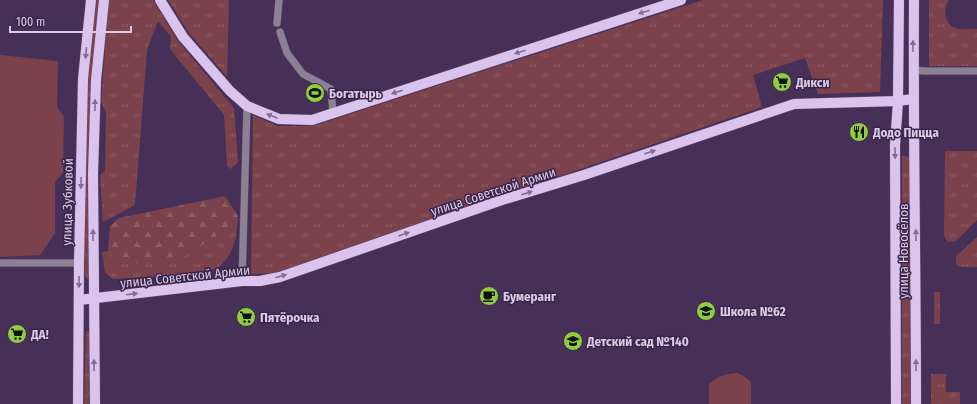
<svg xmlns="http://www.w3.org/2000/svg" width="977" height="404" font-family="'Fira Sans Condensed',sans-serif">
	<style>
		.grass { fill: url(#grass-tufts) }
		.forest { fill: url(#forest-firs) }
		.pitch { fill: #7b424b }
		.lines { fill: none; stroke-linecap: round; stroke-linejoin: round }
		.minor-casing { stroke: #614c71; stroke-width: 8 }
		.major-casing { stroke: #614c71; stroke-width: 11 }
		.minor { stroke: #8b8094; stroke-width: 7 }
		.major { stroke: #dac3ec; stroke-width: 10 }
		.oneway { fill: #836c94 }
		.labels { text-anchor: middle; stroke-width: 3; stroke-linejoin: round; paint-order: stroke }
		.poi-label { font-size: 13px; font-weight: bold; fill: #dacce5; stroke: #3c254c; text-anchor: start }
		.street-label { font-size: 13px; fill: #dacce5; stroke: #3c254c }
	</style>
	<defs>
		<pattern id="grass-tufts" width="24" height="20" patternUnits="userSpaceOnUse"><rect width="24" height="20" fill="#7b424b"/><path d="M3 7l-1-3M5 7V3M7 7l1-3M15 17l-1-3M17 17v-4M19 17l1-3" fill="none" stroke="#8d5c65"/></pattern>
		<pattern id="forest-firs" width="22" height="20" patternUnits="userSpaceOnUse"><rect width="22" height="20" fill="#7b424b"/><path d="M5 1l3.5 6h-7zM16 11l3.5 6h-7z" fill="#8d5c65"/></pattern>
	</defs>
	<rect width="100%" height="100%" fill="#473057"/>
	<g class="grass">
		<path d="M95 0H100L89 279 86 278 85 273V172L88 72Z"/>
		<path d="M109 0H153L178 41 234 108 238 162 231 169 227 166 224 115 170 49 171 37 158 21 147 50 135 205 103 222 100 176 105 170 106 113 101 101Z"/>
		<path d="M168 0H228L229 2 227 77 189 33Z"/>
		<path d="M703 0H883L880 92 818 94 805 58 753 75 762 107 276 273 251 274 253 115 278 126H313Z"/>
		<path d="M929 0H949C943 8 944 23 955 28 960 30 971 29 977 29V66H929Z"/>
		<path d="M945 151H977V220L956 241 948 242 944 236Z"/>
		<path d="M902 156 910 157 912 404H902Z"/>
		<path d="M238 216C237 235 235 252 220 266 211 274 130 278 113 279L105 273 102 252 108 251 118 264 233 226Z"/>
		<path d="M977 237V267H960L956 264V256Z"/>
		<rect x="934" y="292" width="6" height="32"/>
		<path d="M86 331H88L89 333V404H84Z"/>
		<path d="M931 374H946V392H960V404H931Z"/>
	</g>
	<path class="forest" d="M225 196 238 216 233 226 178 260 118 264 108 251 110 226 119 218Z"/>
	<g class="pitch">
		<path d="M0 55 58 61 57 107 64 117 63 173 55 182V233L40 255 0 257Z"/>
		<path d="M737 373 744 376 751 382V404H709V384C718 376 725 374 737 373Z"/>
	</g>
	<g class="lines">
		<g class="minor-casing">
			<g id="minor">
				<path d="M277 23 279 0"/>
				<path d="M280 32 287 53 303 74 331 89 333 113"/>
				<path d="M913 70 924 71H977"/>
				<path d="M0 263H79"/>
				<path d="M242 281 247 106"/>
			</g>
		</g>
		<g class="major-casing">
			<g id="major">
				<path d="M160 0 183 37 230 91 247 106 279 119 312 120 681 0"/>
				<path d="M914 0C913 135 916 269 916 404"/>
				<path d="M79 300 242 281H260L280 277 502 200 584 175 794 104 898 101 913 99"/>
				<path d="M78 404 79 263 83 79 91 0"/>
				<path d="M95 404 93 173 96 80 104 0"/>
				<path d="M896 404 895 145 898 101 899 0"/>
			</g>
		</g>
		<use href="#minor" class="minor"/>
		<use href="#major" class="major"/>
	</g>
	<defs><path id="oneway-solid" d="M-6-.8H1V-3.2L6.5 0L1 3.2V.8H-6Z"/></defs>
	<g class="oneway">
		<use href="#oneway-solid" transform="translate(644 12) rotate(162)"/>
		<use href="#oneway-solid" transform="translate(913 46) rotate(-90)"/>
		<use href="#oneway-solid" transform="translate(520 52) rotate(162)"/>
		<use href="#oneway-solid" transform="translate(86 53) rotate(95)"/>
		<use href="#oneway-solid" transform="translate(397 92) rotate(162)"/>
		<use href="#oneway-solid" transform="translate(95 105) rotate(-89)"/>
		<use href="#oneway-solid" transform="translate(272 116) rotate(-157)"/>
		<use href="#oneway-solid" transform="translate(650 152) rotate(-19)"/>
		<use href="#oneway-solid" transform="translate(895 153) rotate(89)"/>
		<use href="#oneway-solid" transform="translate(81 183) rotate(91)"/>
		<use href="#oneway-solid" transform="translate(527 193) rotate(-18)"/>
		<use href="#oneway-solid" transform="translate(404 234) rotate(-19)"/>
		<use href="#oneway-solid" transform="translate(93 235) rotate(-90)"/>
		<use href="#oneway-solid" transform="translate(916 235) rotate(-90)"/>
		<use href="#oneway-solid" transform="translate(281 276) rotate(-16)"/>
		<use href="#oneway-solid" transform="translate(79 282) rotate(90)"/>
		<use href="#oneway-solid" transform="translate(132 294) rotate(-7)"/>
		<use href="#oneway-solid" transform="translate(94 365) rotate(-90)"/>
		<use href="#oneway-solid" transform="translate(916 365) rotate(-90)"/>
	</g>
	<defs>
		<g id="supermarket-disc" transform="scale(1)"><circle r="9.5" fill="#90cd41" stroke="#3c254c"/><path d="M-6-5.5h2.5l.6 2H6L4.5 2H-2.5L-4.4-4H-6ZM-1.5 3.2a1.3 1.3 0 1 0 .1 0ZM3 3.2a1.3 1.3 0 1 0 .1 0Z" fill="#111"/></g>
		<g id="stadium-disc" transform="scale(1)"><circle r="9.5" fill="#90cd41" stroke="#3c254c"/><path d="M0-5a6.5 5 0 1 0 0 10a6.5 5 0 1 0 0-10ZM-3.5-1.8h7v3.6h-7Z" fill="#111"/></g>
		<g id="restaurant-disc" transform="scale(1)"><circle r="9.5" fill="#90cd41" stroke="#3c254c"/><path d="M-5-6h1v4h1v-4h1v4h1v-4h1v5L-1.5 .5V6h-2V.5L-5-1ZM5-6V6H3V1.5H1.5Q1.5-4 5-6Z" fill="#111"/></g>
		<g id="cafe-disc" transform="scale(1)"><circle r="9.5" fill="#90cd41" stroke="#3c254c"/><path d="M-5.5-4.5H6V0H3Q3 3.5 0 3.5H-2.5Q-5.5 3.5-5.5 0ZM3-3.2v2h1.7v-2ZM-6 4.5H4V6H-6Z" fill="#111"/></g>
		<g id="school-disc" transform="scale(1)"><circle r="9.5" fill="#90cd41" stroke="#3c254c"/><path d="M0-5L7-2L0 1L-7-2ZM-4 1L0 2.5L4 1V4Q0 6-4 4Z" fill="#111"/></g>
	</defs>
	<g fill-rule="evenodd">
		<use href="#supermarket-disc" x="782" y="82"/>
		<use href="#stadium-disc" x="315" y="93"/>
		<use href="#restaurant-disc" x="859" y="132"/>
		<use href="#cafe-disc" x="489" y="296"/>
		<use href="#school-disc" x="706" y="311"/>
		<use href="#supermarket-disc" x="246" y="317"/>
		<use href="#supermarket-disc" x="17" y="334"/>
		<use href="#school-disc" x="573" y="341"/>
	</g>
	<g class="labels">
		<g class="poi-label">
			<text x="796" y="87">Дикси</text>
			<text x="329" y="98">Богатырь</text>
			<text x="873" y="137">Додо Пицца</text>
			<text x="503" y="301">Бумеранг</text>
			<text x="720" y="316">Школа №62</text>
			<text x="260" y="322">Пятёрочка</text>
			<text x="31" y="339">ДА!</text>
			<text x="587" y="346">Детский сад №140</text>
		</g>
		<g class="street-label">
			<text transform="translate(493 191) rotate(-18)" y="5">улица Советской Армии</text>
			<text transform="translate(67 202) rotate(-89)" y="5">улица Зубковой</text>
			<text transform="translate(903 251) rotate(-90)" y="5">улица Новосёлов</text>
			<text transform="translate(185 276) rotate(-6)" y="5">улица Советской Армии</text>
		</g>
	</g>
	<path d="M10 26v6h121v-6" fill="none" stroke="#dacce5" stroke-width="2"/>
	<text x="16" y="26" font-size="12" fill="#dacce5" stroke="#3c254c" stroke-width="3" paint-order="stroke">100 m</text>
</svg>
